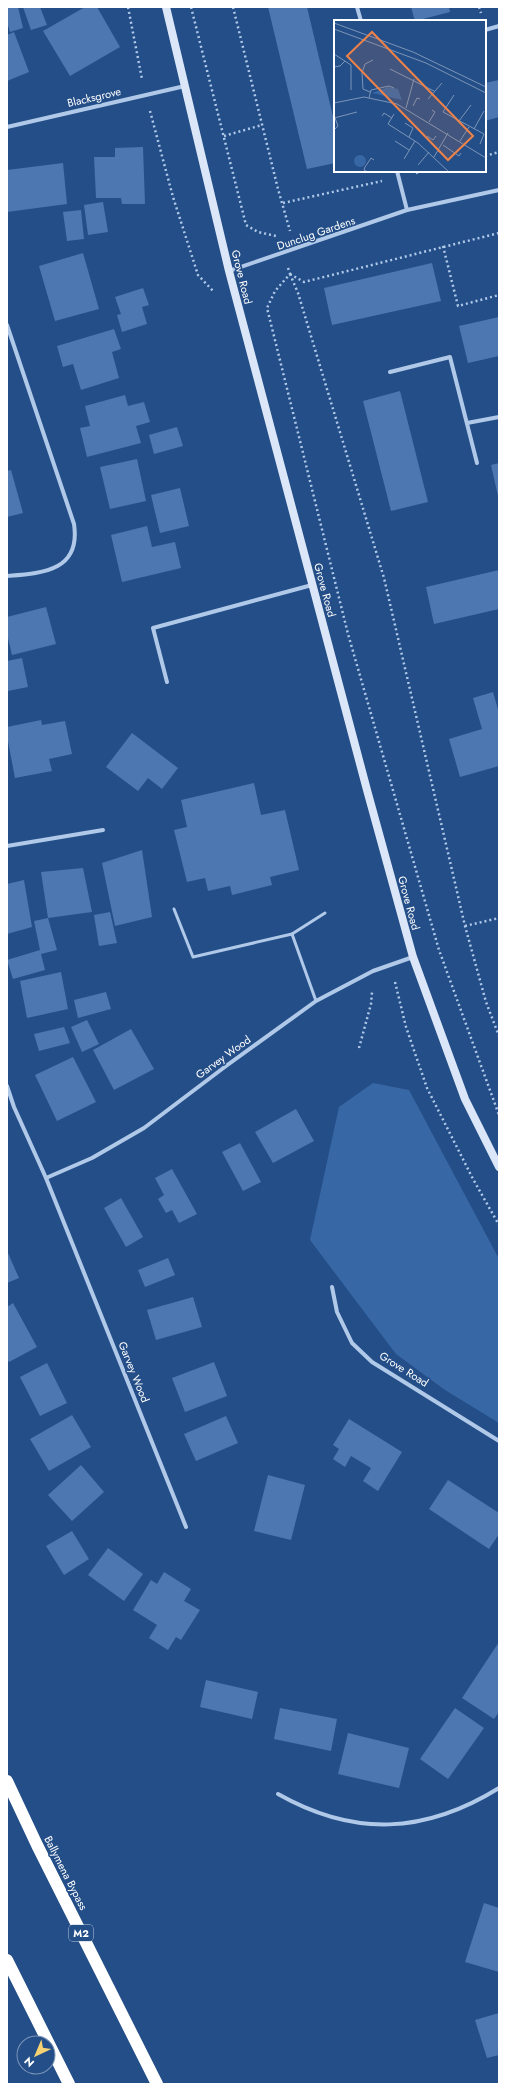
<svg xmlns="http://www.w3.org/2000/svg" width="506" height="2091" font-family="Jost,sans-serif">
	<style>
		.green { fill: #3867a5 }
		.building { fill: #4c77b0 }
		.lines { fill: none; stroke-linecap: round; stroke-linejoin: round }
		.path { stroke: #b0c9e9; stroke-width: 2.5; stroke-dasharray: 2 3; stroke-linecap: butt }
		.lane { stroke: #b0c9e9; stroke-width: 3 }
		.street { stroke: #b0c9e9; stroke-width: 4 }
		.secondary { stroke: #dbe7f8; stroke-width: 8 }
		.highway { stroke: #fff; stroke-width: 12 }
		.labels { text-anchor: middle; stroke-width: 3; stroke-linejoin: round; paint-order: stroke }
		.shield { fill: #244e88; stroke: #bdcadb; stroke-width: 1 }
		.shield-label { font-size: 10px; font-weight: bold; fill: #fff }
		.street-label { font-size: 11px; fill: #fff; stroke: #244e88 }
		.inset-road { fill: none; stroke: #7c95b8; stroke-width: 1 }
		.view { fill: #ee8249; fill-opacity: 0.15; stroke: #ee8249; stroke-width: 2 }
		.inset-edge { fill: none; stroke: #fff; stroke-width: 2 }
	</style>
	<rect width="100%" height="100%" fill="#244e88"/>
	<path class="green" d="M373 1083 409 1090 499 1259V1423L445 1390 396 1354 310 1240 339 1107Z"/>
	<g class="building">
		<path d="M7 7H18L23 28 10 32 7 22Z"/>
		<path d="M23 7H40L47 25 31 30Z"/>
		<path d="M85 7H97L120 47 70 76 43 31Z"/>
		<path d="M268 7H307L335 125V163L307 169Z"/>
		<path d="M411 7H449L450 12 415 21Z"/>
		<path d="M14 32 29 72 7 81V35Z"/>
		<path d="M499 80V117L485 121V83Z"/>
		<path d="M143 147 145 204H122L121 198H96L94 157H115V148Z"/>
		<path d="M63 163 67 204 7 212V170Z"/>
		<path d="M103 202 108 232 88 235 84 205Z"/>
		<path d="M81 210 84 239 67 241 63 212Z"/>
		<path d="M83 253 99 309 55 321 39 266Z"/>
		<path d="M432 263 441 301 332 325 324 288Z"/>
		<path d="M143 288 149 305 142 307 147 324 122 332 117 315 121 314 115 297Z"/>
		<path d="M499 317V356L468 363 459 326Z"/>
		<path d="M114 329 121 349 112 352 119 378 81 390 73 364 63 367 57 346Z"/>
		<path d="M400 391 428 502 391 511 363 401Z"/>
		<path d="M125 395 128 406 144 402 150 422 136 426 141 443 87 457 80 428 90 426 85 406Z"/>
		<path d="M177 427 183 446 154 454 149 435Z"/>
		<path d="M137 459 146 501 110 509 100 467Z"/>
		<path d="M499 463V496H498L491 465Z"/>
		<path d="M11 470 23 513 7 517V471Z"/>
		<path d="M180 488 189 526 160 533 151 495Z"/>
		<path d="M147 526 152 547 175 542 181 568 122 582 111 535Z"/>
		<path d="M499 570V609L434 624 426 587Z"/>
		<path d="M46 607 56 644 12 655 7 634V617Z"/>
		<path d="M22 658 28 687 8 691 7 661Z"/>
		<path d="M493 692 499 713V766L460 777 449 739 482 729 473 698Z"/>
		<path d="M41 720 42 725 65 721 72 754 49 759 52 771 15 778 7 736V727Z"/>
		<path d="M132 733 178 768 162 789 148 778 138 791 106 767Z"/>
		<path d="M254 783 261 815 285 810 299 870 270 877 272 885 232 895 230 886 208 891 205 878 187 882 174 830 187 827 181 800Z"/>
		<path d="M142 850 152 917 115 926 102 863Z"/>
		<path d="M83 868 92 912 48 918 41 872Z"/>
		<path d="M24 880 32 927 7 934V884Z"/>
		<path d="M110 912 117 943 99 946 94 915Z"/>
		<path d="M48 918 57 950 41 954 45 970 13 979 7 960 40 950 34 921Z"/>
		<path d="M61 972 68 1009 27 1018 20 981Z"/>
		<path d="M106 992 111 1009 78 1018 74 1000Z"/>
		<path d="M87 1020 99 1044 82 1052 71 1027Z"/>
		<path d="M64 1027 70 1043 39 1051 34 1034Z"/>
		<path d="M131 1029 154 1069 114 1090 93 1050Z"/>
		<path d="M73 1057 96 1102 57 1121 35 1075Z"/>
		<path d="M296 1109 314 1141 273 1163 255 1132Z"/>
		<path d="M240 1143 261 1182 243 1191 222 1152Z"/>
		<path d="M172 1169 197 1214 179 1223 172 1210 166 1213 158 1199 164 1195 155 1178Z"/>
		<path d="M121 1198 143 1237 126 1247 104 1208Z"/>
		<path d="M7 1251 19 1278 7 1283Z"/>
		<path d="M168 1258 175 1275 145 1287 138 1270Z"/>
		<path d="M193 1297 202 1327 156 1340 147 1310Z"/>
		<path d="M13 1303 37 1347 9 1362 7 1359V1307Z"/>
		<path d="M214 1362 227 1396 185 1412 172 1378Z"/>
		<path d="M47 1363 67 1403 40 1416 20 1377Z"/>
		<path d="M72 1415 91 1447 49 1471 30 1439Z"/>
		<path d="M226 1416 238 1443 196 1461 184 1434Z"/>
		<path d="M349 1419 402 1452 378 1491 363 1481 371 1468 351 1456 345 1467 333 1459 339 1449 333 1445Z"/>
		<path d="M81 1465 104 1492 72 1521 48 1495Z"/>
		<path d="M268 1475 305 1485 291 1540 254 1531Z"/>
		<path d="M448 1480 499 1513V1534L489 1549 429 1509Z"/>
		<path d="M72 1531 89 1559 64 1575 46 1546Z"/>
		<path d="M108 1548 143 1574 124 1601 88 1575Z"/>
		<path d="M164 1572 191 1589 184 1601 200 1610 181 1640 176 1637 168 1650 149 1638 157 1625 133 1610 151 1580 157 1584Z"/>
		<path d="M499 1642V1712L494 1719 462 1698Z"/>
		<path d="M206 1680 258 1692 252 1719 200 1707Z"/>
		<path d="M280 1708 337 1719 331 1751 274 1739Z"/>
		<path d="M455 1708 484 1728 448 1779 420 1759Z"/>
		<path d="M348 1733 409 1748 399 1788 338 1774Z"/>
		<path d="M484 1903 499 1908V1972L465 1962Z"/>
		<path d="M499 2013V2055L487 2058 475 2020Z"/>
	</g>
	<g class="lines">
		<g class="path">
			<path d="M128 7 142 79"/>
			<path d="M191 7 246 225 258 232 276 236"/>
			<path d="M233 7 278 189 290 231"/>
			<path d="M479 7 481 13"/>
			<path d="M150 111 173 197 198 275 213 291"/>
			<path d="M224 136 262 125"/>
			<path d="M485 156 499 152"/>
			<path d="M416 173 422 171"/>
			<path d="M283 203 382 181"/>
			<path d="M443 246 458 306 499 295"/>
			<path d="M288 268 290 274 275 291 267 308 348 634 439 950 499 1115"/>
			<path d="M290 274 298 293 384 578 465 926 486 1002 499 1036"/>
			<path d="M290 274 304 282 499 233"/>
			<path d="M465 926 499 918"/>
			<path d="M395 982 406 1027 427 1088 473 1179 499 1225"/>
			<path d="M359 1048 371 1004 372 992"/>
		</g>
		<g class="lane">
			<path d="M174 909 193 957 292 934 325 913"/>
			<path d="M292 934 316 1001"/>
		</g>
		<g class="street">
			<path d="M357 7 361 21"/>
			<path d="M485 30 499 26"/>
			<path d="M7 127 185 86"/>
			<path d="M397 171 407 210"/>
			<path d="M229 271 407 210 499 190"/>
			<path d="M7 325 74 524C81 571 43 573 7 576"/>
			<path d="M390 372 450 357 477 463"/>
			<path d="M467 423 499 417"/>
			<path d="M167 682 153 628 312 585"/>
			<path d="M7 846 103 830"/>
			<path d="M7 1086 14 1107 46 1178 186 1527"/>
			<path d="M46 1178 92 1158 144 1128 226 1066 316 1001 373 971 413 957"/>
			<path d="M332 1287 337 1312 352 1343 372 1362 499 1441"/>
			<path d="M278 1794C354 1837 425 1834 499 1788"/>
		</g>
		<path class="secondary" d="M166 7 229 271 367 790 413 957 465 1099 499 1167"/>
		<g class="highway">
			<path d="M7 1781 37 1845 157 2084"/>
			<path d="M7 1960 69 2084"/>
		</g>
	</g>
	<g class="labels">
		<rect class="shield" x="69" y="1925" width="24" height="16" rx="3"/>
		<g class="shield-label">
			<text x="81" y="1937">M2</text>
		</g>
		<g class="street-label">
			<text transform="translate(94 97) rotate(-13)" y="4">Blacksgrove</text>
			<text transform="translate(316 233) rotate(-19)" y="4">Dunclug Gardens</text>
			<text transform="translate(242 277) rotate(76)" y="4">Grove Road</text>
			<text transform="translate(325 590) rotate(75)" y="4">Grove Road</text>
			<text transform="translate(409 903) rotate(75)" y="4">Grove Road</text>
			<text transform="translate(223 1057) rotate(-36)" y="4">Garvey Wood</text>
			<text transform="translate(404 1369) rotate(32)" y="4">Grove Road</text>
			<text transform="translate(134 1372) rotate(68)" y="4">Garvey Wood</text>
			<text transform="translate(66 1873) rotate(63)" y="4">Ballymena Bypass</text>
		</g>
	</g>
	<g transform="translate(334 20)">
		<rect width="152" height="152" fill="#244e88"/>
		<path d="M54 67 64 69 68 80 38 73ZM20 141a6 6 0 1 1 12 0a6 6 0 1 1-12 0Z" fill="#3867a5"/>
		<path class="inset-road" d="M0 3 79 32 152 67M0 9 92 43 152 73M0 34 17 45V70M0 47 6 46 11 41M56 49 100 71M36 72 29 69 28 53 31 44 39 40M120 75 109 92 150 114 146 124M35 78 37 70 55 66 60 68M94 79 108 63M0 83 30 77 63 84 152 138M79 86 83 78 86 79M72 88 80 59M60 94 54 104 84 123 115 152M48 96 50 93 58 98M0 98 23 92M125 101 137 85M95 102 101 92 98 90M71 103 79 108 75 117M140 109 150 91M0 110 4 106 1 98M93 116 99 120 102 116M61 121 75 130M126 121 135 107M109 125 125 136 127 133M100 137 114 113M70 139 81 121M84 145 95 132M34 152 30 150 31 147 37 138 40 140"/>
		<path class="view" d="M38 12 139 116 114 140 13 36Z"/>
		<rect width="152" height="152" class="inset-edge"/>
	</g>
	<rect width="506" height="2091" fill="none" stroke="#ffffff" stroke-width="16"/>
	<g transform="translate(36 2055) rotate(224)"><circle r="19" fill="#244e88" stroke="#7c95b8"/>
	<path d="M0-3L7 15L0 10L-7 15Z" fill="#f4d173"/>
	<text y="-6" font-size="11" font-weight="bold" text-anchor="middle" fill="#ffffff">N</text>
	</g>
</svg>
